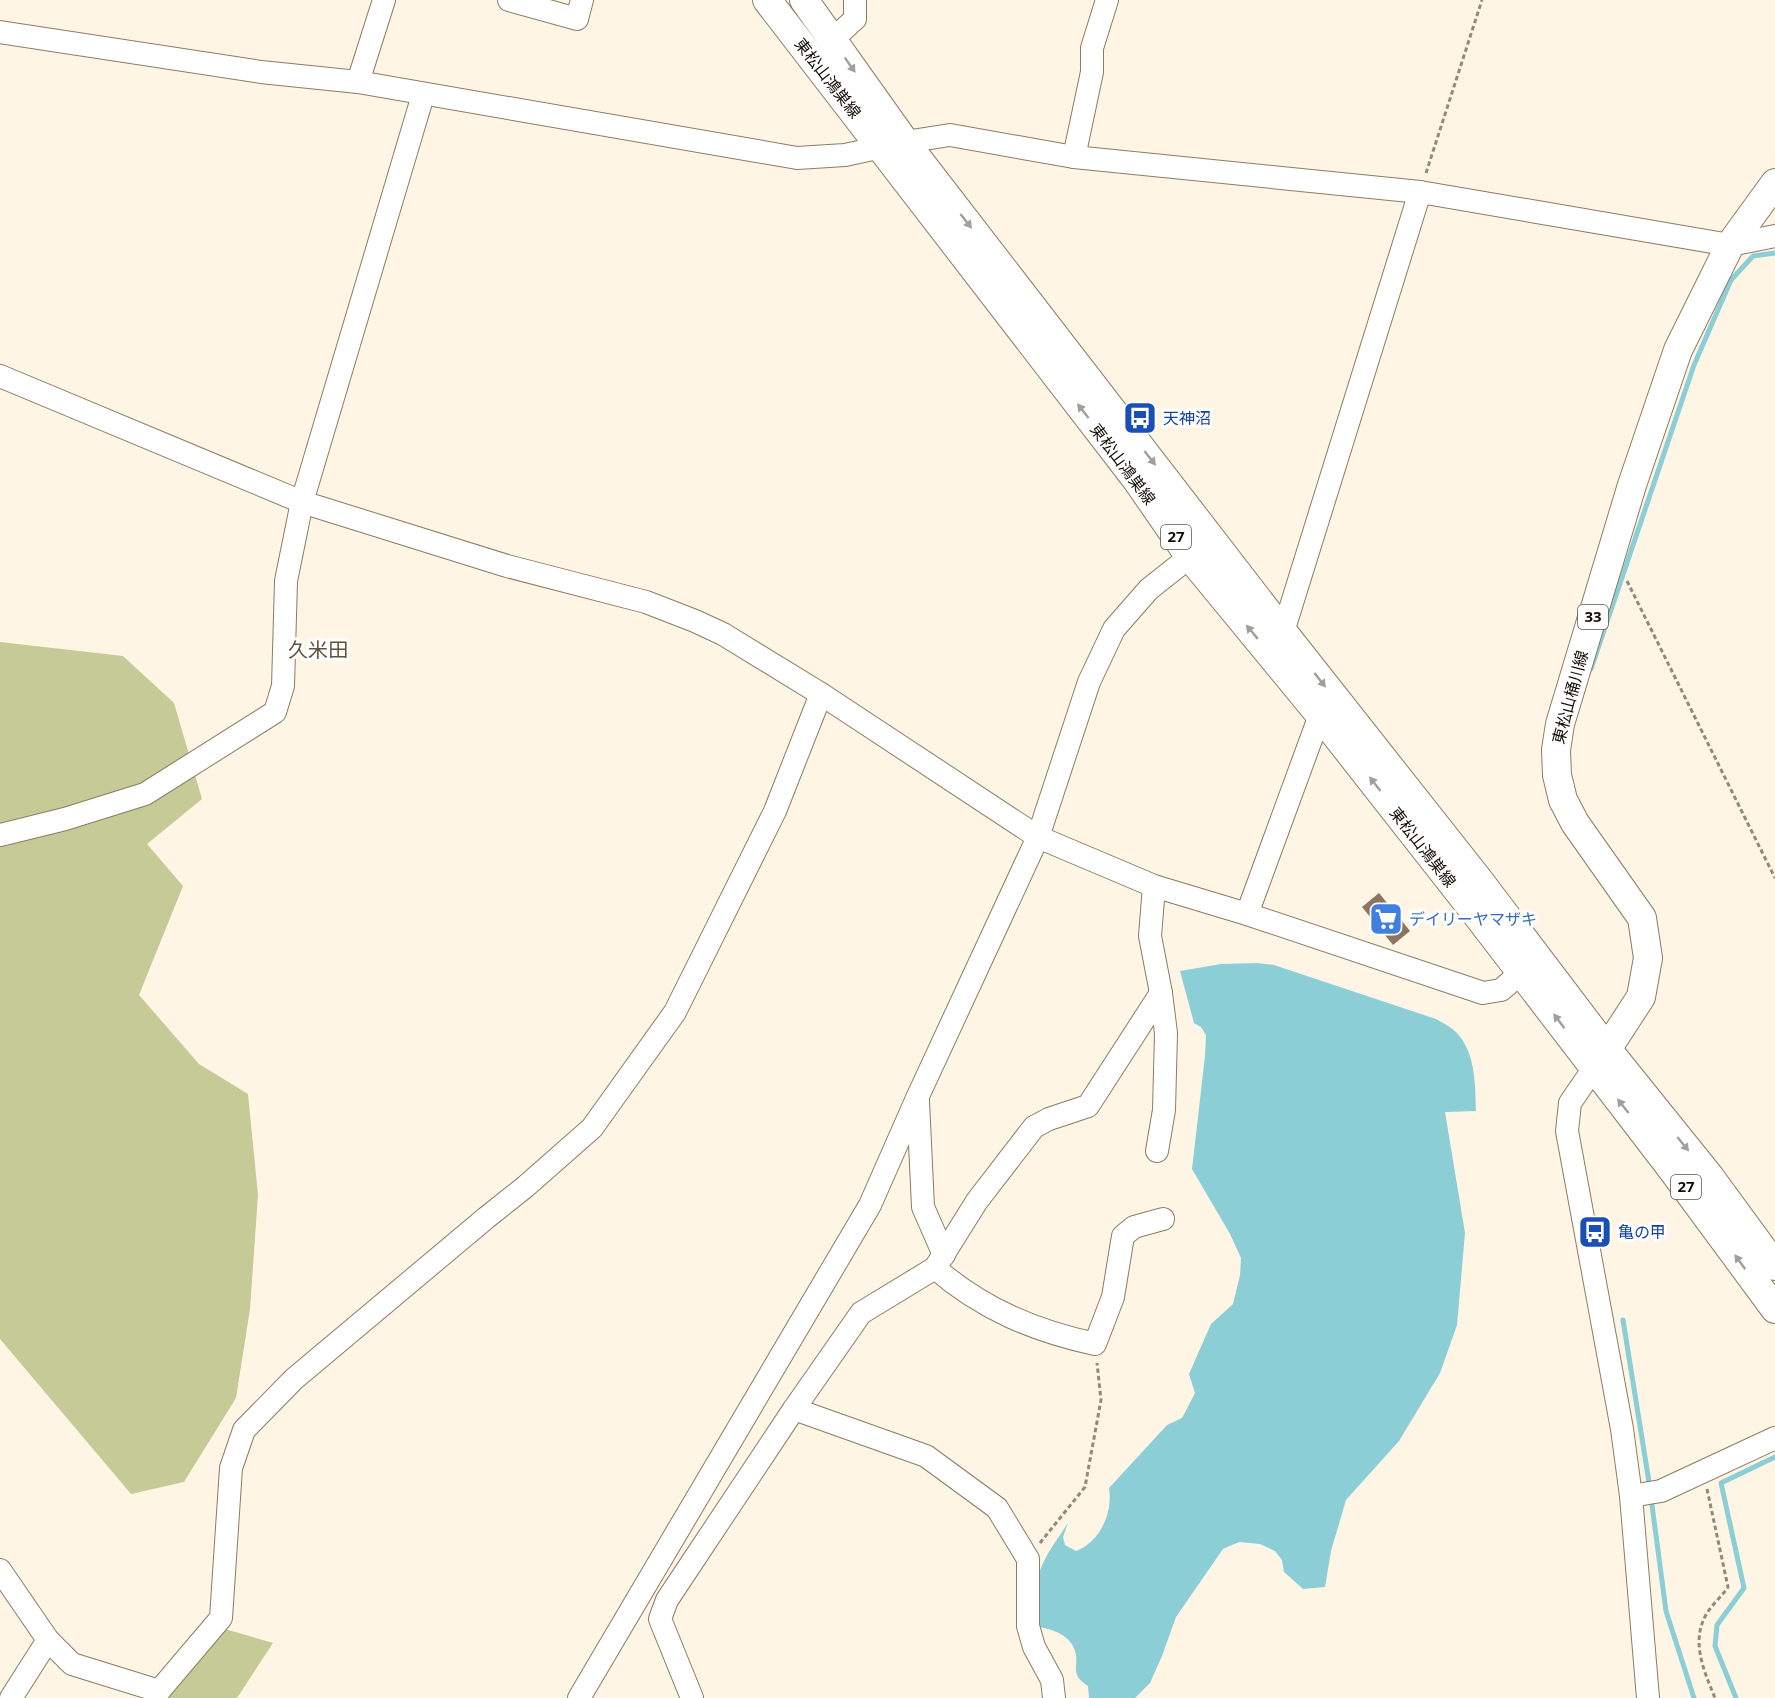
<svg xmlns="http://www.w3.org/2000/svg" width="1775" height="1698" font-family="'Open Sans','Noto Sans JP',sans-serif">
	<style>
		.forest { fill: #c5ca97 }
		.water { fill: #8bced6 }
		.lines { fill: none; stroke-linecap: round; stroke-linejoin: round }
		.stream { stroke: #8bced6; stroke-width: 5 }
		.building { fill: #8d7462 }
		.minor-casing { stroke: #8b7c63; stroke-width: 24 }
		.major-casing { stroke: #8b7c63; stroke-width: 30 }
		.path { stroke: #91897d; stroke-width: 3; stroke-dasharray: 4.5 3; stroke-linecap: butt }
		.minor { stroke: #fff; stroke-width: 22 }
		.major { stroke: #fff; stroke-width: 28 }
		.oneway { fill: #a19e9b }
		.labels { text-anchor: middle; stroke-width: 6; stroke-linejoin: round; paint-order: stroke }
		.shield { fill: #fff; stroke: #5a5650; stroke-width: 1.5 }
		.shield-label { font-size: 15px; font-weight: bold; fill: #130d05 }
		.street-label { font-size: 16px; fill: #130d05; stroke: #fff }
		.transit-label { font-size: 16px; fill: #164399; stroke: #fff; text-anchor: start }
		.shop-label { font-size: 16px; fill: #366cbe; stroke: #fff; text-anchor: start }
		.quarter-label { font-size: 20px; fill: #605139; stroke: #fff }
	</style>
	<rect width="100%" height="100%" fill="#fff5e4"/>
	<g class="forest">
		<path d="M0 642 123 656 174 703 202 799 147 844 183 886 139 995 199 1064 248 1094 258 1195 250 1309 236 1398 184 1482 131 1494 0 1339Z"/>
		<path d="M225 1629 273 1643 237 1698H165Z"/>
	</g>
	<path class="water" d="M1257 963 1274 965 1436 1019C1443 1023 1451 1027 1456 1032 1476 1053 1475 1084 1476 1111L1445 1112 1465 1233 1457 1325 1440 1373 1399 1441 1346 1500 1331 1551 1325 1587 1303 1589 1284 1572 1282 1560 1275 1551 1260 1544 1239 1542 1223 1549 1176 1617 1162 1656 1150 1683 1135 1698H1089L1088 1686C1068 1673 1080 1666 1075 1651 1070 1635 1054 1630 1040 1627 1028 1578 1042 1562 1068 1523L1063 1537 1065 1545 1076 1551C1100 1542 1113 1513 1109 1488L1167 1425 1182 1418 1195 1393 1189 1374 1211 1324 1233 1304 1240 1275 1241 1258 1230 1234 1192 1169 1205 1056 1206 1035 1201 1027 1194 1023 1180 971 1221 964Z"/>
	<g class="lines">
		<g class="stream">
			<path d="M1591 669 1694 365 1731 280 1753 256 1775 253"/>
			<path d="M1623 1320 1649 1482"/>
			<path d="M1652 1505 1666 1611 1694 1698"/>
			<path d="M1736 1698 1715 1646 1717 1625 1744 1588 1721 1483 1775 1457"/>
		</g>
	</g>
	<path class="building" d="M1379 893 1410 931 1393 945 1362 907Z"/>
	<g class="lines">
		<g class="minor-casing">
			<g id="minor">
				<path d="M509 0 577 19 582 0"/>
				<path d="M0 32 261 72 358 82 797 158 845 155 905 142 950 135 1074 157 1420 192 1730 245 1775 236"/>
				<path d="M832 40 855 19V0"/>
				<path d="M358 82 384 0"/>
				<path d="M1074 157 1092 72V48L1107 0"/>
				<path d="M0 376 302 502 507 566 646 602 695 621 723 634 821 694 1038 837 1154 886 1247 914 1483 993 1501 990 1521 973"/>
				<path d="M1283 632 1420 192"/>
				<path d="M0 835 65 819 145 794 275 712 283 686 286 581 302 502 423 95"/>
				<path d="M1154 886 1150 936 1161 993 1166 1033 1164 1110 1157 1151"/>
				<path d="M1247 914 1320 715"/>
				<path d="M1594 1068 1570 1103 1567 1131 1622 1429 1631 1496 1648 1698"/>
				<path d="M918 1101 923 1207 944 1255"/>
				<path d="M935 1268C982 1309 1035 1331 1095 1344L1113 1297 1123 1236 1134 1227 1163 1219"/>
				<path d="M794 1409 926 1456 997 1508 1028 1559V1626L1034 1647 1052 1680 1054 1698"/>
				<path d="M1631 1496 1661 1491 1775 1438"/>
				<path d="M0 1570 48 1640 72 1664 159 1691"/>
				<path d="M11 1698 48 1640"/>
				<path d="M155 1698 159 1691 221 1618 231 1468 244 1430 294 1379 486 1218 525 1187 592 1128 675 1012 775 811 821 694"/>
				<path d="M579 1698 870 1205 918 1096 1038 837 1089 682 1114 629 1149 589 1201 548"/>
				<path d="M692 1698 660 1619 667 1600 794 1409 861 1313 935 1268 977 1201 1034 1127 1049 1119 1088 1106 1161 993"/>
			</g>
		</g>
		<g class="major-casing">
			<g id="major">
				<path d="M767 0 1136 479 1190 557 1320 715 1477 915 1671 1168 1775 1309"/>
				<path d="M804 0 905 142 1283 632 1478 879 1607 1049 1710 1177 1775 1266"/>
				<path d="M1598 1063 1641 997 1648 958 1642 918 1575 823 1563 800 1557 775 1556 750 1560 724 1632 485 1678 350 1730 245 1775 183"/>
			</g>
		</g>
		<g class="path">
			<path d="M1426 173 1482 0"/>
			<path d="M1627 581 1775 878"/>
			<path d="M1707 1489 1728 1587C1722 1596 1713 1604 1707 1613 1690 1641 1704 1671 1715 1698"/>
			<path d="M1040 1543 1085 1487 1101 1400 1097 1363"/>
		</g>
		<use href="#minor" class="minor"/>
		<use href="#major" class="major"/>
	</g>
	<defs><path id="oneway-solid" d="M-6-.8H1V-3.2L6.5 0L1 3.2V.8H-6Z" transform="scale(1.5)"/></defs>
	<g class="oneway">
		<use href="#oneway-solid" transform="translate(850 65) rotate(55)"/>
		<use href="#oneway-solid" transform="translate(966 221) rotate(52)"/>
		<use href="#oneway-solid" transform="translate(1083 411) rotate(-128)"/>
		<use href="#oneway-solid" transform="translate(1150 458) rotate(52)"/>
		<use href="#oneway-solid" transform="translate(1252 632) rotate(-130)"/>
		<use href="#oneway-solid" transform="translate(1320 680) rotate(52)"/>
		<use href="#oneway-solid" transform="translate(1375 784) rotate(-128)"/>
		<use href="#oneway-solid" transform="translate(1559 1021) rotate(-127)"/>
		<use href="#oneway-solid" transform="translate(1623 1106) rotate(-128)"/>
		<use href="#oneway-solid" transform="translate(1683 1144) rotate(51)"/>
		<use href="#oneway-solid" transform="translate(1740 1262) rotate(-126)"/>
	</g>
	<defs>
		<g id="bus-square" transform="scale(1.725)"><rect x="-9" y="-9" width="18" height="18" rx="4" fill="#1a4fb4" stroke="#fff"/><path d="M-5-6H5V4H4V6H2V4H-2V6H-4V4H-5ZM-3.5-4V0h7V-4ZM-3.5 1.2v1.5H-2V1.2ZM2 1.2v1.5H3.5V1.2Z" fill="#fff"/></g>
		<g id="supermarket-square" transform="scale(1.725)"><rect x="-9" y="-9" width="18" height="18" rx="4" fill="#3f7fe0" stroke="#fff"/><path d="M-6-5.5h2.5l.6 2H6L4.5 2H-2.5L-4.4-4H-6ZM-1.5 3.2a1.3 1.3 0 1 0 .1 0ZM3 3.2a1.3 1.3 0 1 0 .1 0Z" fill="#fff"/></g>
	</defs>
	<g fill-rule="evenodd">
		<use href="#bus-square" x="1140" y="418"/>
		<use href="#supermarket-square" x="1386" y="919"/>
		<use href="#bus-square" x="1595" y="1232"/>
	</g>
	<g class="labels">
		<g class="shield">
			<rect x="1161" y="525" width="30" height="24" rx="4.5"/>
			<rect x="1578" y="605" width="30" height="24" rx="4.5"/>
			<rect x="1671" y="1175" width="30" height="24" rx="4.5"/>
		</g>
		<g class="shield-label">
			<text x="1176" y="542">27</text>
			<text x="1593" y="622">33</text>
			<text x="1686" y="1192">27</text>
		</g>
		<g class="street-label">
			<text transform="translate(828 78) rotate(52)" y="6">東松山鴻巣線</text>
			<text transform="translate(1123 464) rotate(53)" y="6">東松山鴻巣線</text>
			<text transform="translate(1570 697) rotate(-75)" y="6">東松山桶川線</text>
			<text transform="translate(1423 847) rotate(52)" y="6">東松山鴻巣線</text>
		</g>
		<g class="transit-label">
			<text x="1163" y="424">天神沼</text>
			<text x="1618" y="1238">亀の甲</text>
		</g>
		<g class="shop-label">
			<text x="1409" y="925">デイリーヤマザキ</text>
		</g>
		<g class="quarter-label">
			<text x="318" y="657">久米田</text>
		</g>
	</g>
</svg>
